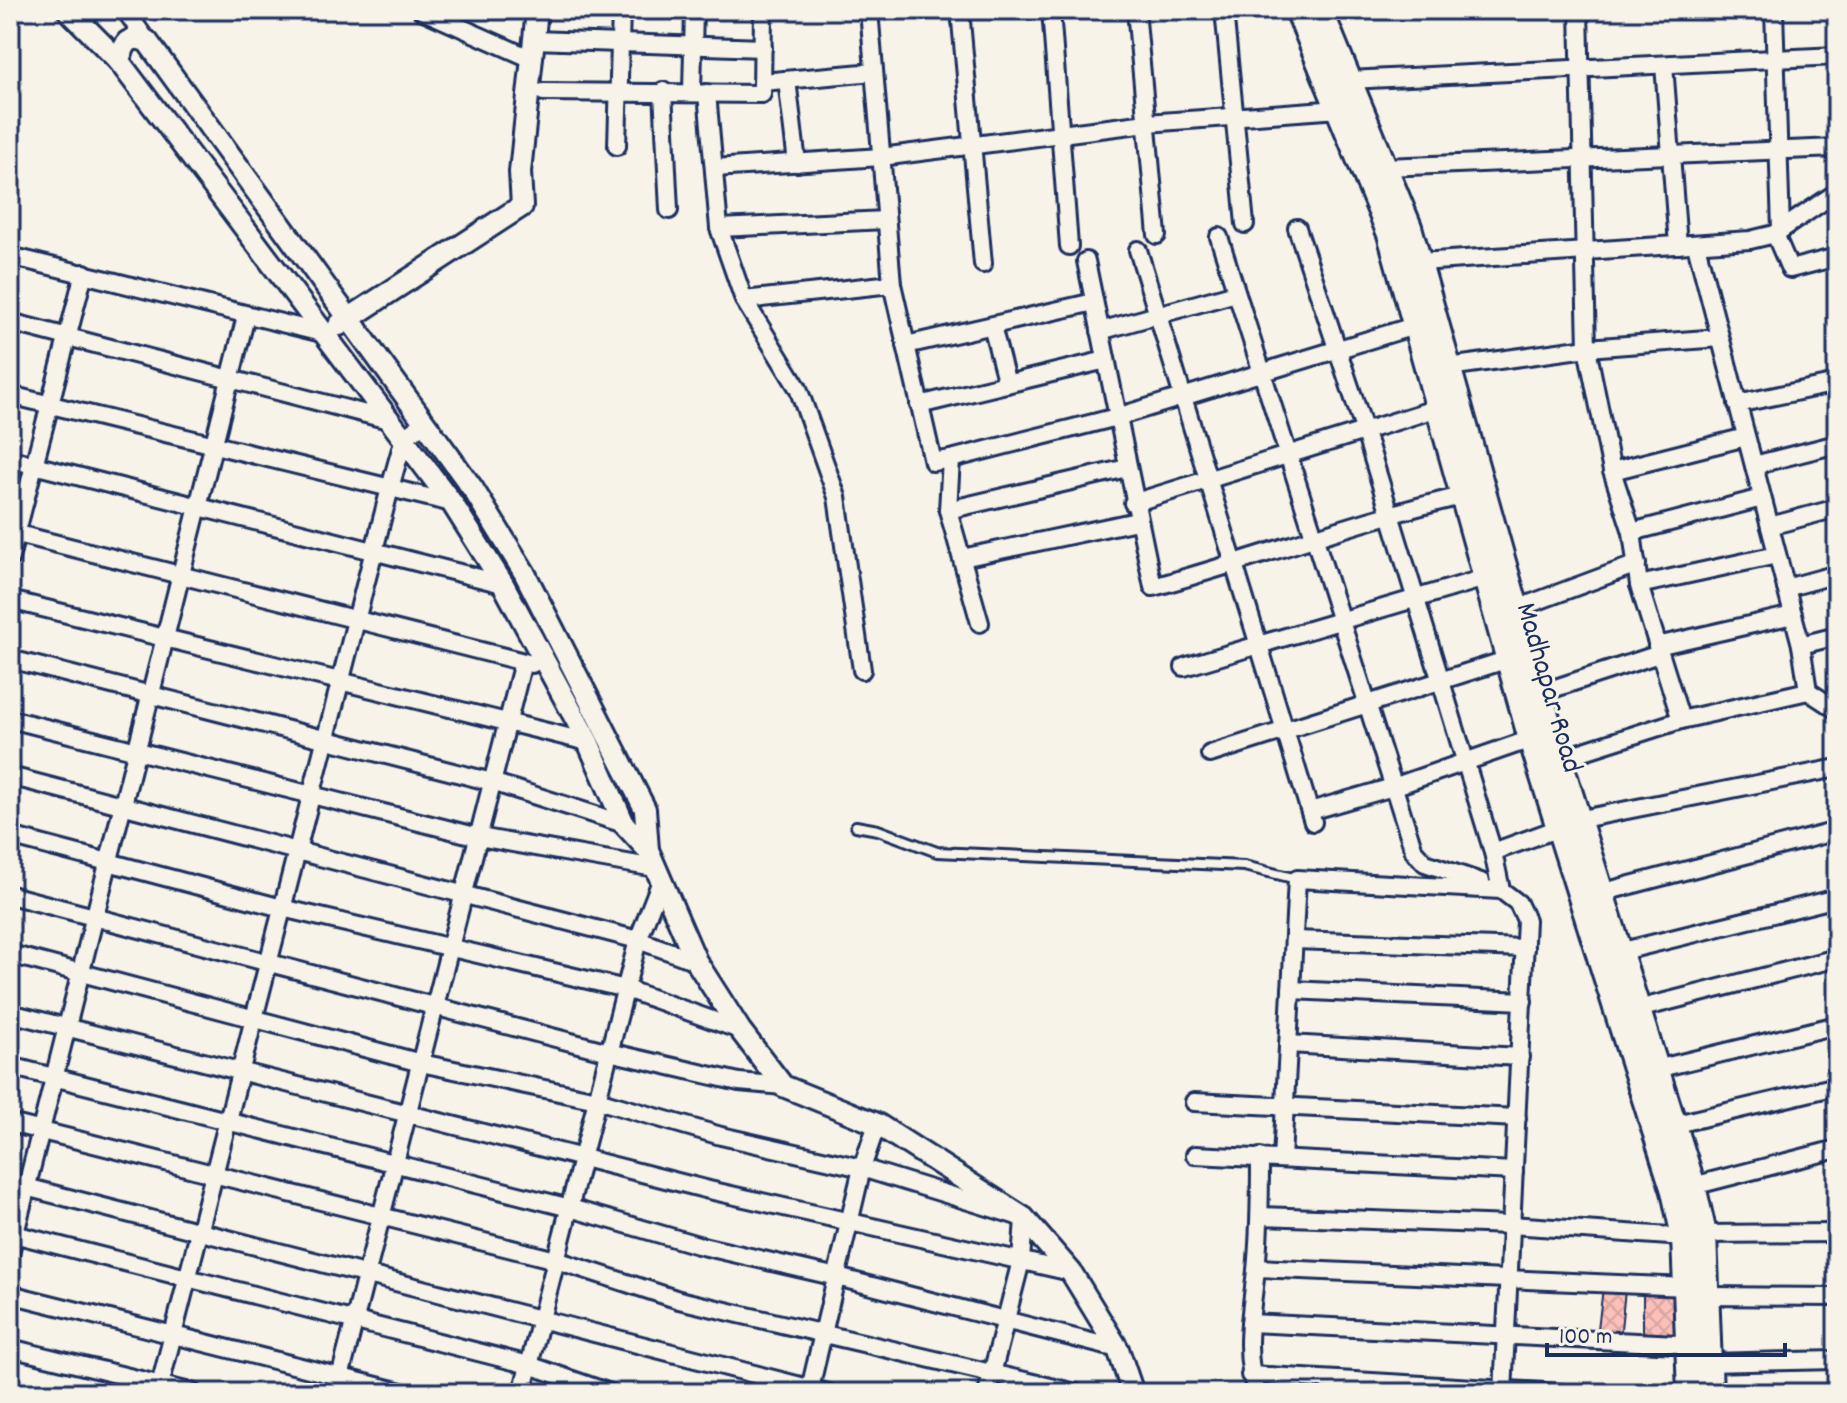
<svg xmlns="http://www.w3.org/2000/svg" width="1847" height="1403" font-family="Dekko,sans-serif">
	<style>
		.building { fill: url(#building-cross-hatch); stroke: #1b2f5e; stroke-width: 2 }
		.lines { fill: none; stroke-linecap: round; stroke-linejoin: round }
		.service-casing { stroke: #1b2f5e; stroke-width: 14 }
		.minor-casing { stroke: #1b2f5e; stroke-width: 22 }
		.tertiary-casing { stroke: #1b2f5e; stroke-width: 26 }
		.secondary-casing { stroke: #1b2f5e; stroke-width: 30 }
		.service { stroke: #f7f3e8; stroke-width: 8 }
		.minor { stroke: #f7f3e8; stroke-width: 16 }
		.tertiary { stroke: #f7f3e8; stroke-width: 20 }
		.secondary { stroke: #f7f3e8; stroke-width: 24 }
		.labels { text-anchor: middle; stroke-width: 6; stroke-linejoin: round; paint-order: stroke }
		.street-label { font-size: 30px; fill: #1b2f5e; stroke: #f7f3e8 }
	</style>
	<defs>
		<pattern id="building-cross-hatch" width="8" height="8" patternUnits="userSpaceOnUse" patternTransform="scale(2)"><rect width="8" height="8" fill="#fcc0b9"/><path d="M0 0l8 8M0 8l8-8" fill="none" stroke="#d7a5a1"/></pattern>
	</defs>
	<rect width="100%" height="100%" fill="#f7f3e8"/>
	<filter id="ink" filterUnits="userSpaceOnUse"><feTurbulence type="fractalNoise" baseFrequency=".0125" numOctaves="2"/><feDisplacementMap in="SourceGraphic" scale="16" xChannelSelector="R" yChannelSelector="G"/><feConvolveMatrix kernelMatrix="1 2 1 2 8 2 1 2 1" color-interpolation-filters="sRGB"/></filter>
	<g filter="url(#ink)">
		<g class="building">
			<path d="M1603 1288 1625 1290 1620 1339 1597 1337Z"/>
			<path d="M1643 1293H1682L1681 1338H1643Z"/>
		</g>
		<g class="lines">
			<g class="service-casing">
				<path id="service" d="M856 826 878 830 937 852 1244 866 1297 879"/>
			</g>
			<g class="minor-casing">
				<g id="minor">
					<path d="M125 10 147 41"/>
					<path d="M421 10 532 59"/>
					<path d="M869 10 892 284 933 462 951 459 948 510 980 623"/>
					<path d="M960 10 983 264"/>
					<path d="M1051 10 1069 246"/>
					<path d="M1136 10 1157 235"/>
					<path d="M1224 10 1245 224"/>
					<path d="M1579 10 1587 348 1612 471 1632 532 1639 585 1681 720"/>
					<path d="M1774 10 1781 230"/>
					<path d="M534 40 763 48"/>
					<path d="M1664 65 1678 245"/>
					<path d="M787 80 797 163"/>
					<path d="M1349 80 1837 56"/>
					<path d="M762 82 874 72"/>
					<path d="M663 91 669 210"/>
					<path d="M692 91 694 10"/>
					<path d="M543 92 762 94 763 10"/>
					<path d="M707 93 719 228 744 300 798 388 837 497 862 670"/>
					<path d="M617 146 621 10"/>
					<path d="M1385 167 1837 148"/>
					<path d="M714 168 881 157 1147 123 1339 109"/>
					<path d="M719 228 886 220"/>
					<path d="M1297 228 1364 429 1493 852 1501 890"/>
					<path d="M1775 234 1790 269 1837 257"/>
					<path d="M1219 237 1414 851 1425 863 1481 882"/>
					<path d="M1696 245 1801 645 1808 691 1837 710"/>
					<path d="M1138 250 1313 822"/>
					<path d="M10 256 326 334"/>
					<path d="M1086 261 1153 587C1257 559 1357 520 1462 496"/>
					<path d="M1420 262 1750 240 1775 234 1837 192"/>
					<path d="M744 300 892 284"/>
					<path d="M10 322 389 420"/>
					<path d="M992 326 1007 384"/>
					<path d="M1100 331 1236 293"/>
					<path d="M906 345 1094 302"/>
					<path d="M1448 367 1587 348 1720 338"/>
					<path d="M10 395 452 503"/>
					<path d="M1737 404 1837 383"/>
					<path d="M919 405 1106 360"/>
					<path d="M10 459 503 584"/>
					<path d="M951 459 1117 417 1414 326"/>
					<path d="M1754 465 1837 444"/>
					<path d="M1612 471 1746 437"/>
					<path d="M1133 503 1438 408"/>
					<path d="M948 510 1127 468"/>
					<path d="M1770 526 1837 508"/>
					<path d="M10 532 532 664"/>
					<path d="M1632 532 1762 498"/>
					<path d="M10 558 84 273"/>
					<path d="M962 558 1137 521"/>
					<path d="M1639 585 1777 555"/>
					<path d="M1786 588 1837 574"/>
					<path d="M10 600 588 742"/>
					<path d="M1516 609 1637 564"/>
					<path d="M1801 645 1837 636"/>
					<path d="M1657 646 1793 615"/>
					<path d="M10 659 492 782 624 824"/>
					<path d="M1184 667 1485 578"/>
					<path d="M1540 693 1659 654"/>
					<path d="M10 719 479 837 655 868"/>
					<path d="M1210 754 1509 659"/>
					<path d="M1559 759 1681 720 1808 691"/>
					<path d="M10 776 638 940 696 961"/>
					<path d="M1310 811 1393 787 1531 739"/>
					<path d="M1577 820 1837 768"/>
					<path d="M10 836 282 908 626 989 740 1030"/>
					<path d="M1493 852 1559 828"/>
					<path d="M1600 893 1837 831"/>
					<path d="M10 895 609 1052 739 1082 783 1086"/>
					<path d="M1294 940 1525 948"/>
					<path d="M1619 952 1837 898"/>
					<path d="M10 954 421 1063 597 1100 721 1136 862 1168 1024 1218 1021 1261 987 1393"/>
					<path d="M1291 990 1523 1001"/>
					<path d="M1638 1009 1837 958"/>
					<path d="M10 1013 709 1190 1071 1272"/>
					<path d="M1288 1044 1520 1057"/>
					<path d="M10 1066 570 1208 698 1245 837 1277 1118 1349"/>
					<path d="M1656 1069 1837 1025"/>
					<path d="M1194 1102 1517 1118"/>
					<path d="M10 1123 556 1260 679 1300 1076 1393"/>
					<path d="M1672 1125 1837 1086"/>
					<path d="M1195 1155 1514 1171"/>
					<path d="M1282 1159 1297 879 1501 890 1518 903 1526 920 1503 1393"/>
					<path d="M10 1183 828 1393"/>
					<path d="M1693 1186 1837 1149"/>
					<path d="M1260 1216 1511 1225 1684 1237"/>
					<path d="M10 1233 529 1365 610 1393"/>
					<path d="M1704 1234 1837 1233"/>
					<path d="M10 1253 246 316"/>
					<path d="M1257 1268 1687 1287"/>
					<path d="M10 1294 405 1393"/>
					<path d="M1708 1296 1837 1297"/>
					<path d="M1250 1323 1698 1345"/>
					<path d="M10 1348 194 1393"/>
					<path d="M1708 1363 1837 1360"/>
					<path d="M1250 1375 1561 1393"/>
					<path d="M158 1393 390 488 404 438 424 423"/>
					<path d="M336 1393 523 662"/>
					<path d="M522 1393 638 940 661 881"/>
					<path d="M809 1393 862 1168 877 1124"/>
					<path d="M1257 1393C1242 1354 1252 1310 1256 1270 1260 1232 1260 1195 1260 1157"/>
				</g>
			</g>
			<g class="tertiary-casing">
				<g id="tertiary">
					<path d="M68 10 118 60 452 503 503 584 588 742 624 824 648 850"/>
					<path d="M118 60 127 42 136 38 147 41 473 489 524 572 645 809 648 850 696 961 740 1030 783 1086 877 1124 1024 1218 1071 1272 1118 1349 1133 1393"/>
					<path d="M339 325 522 206 520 172 537 10"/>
				</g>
			</g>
			<g class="secondary-casing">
				<g id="secondary">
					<path d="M1298 10 1390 234 1531 739 1674 1191 1684 1237 1690 1393"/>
					<path d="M1320 10 1409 227 1551 733 1693 1186 1704 1234 1710 1393"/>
				</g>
			</g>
			<use href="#service" class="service"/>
			<use href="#minor" class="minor"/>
			<use href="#tertiary" class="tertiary"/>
			<use href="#secondary" class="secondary"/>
		</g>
	</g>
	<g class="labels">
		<g class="street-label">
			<text transform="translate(1551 687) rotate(74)" y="10">Madhapar Road</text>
		</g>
	</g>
	<rect width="1847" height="1403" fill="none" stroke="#f7f3e8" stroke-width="40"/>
	<rect x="20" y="20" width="1807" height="1363" fill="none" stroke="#1b2f5e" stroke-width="3" filter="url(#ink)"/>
	<path d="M1547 1343v12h238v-12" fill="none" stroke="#1b2f5e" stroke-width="4"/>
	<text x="1559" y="1343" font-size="24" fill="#1b2f5e" stroke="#f7f3e8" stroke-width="6" paint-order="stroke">100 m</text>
</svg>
